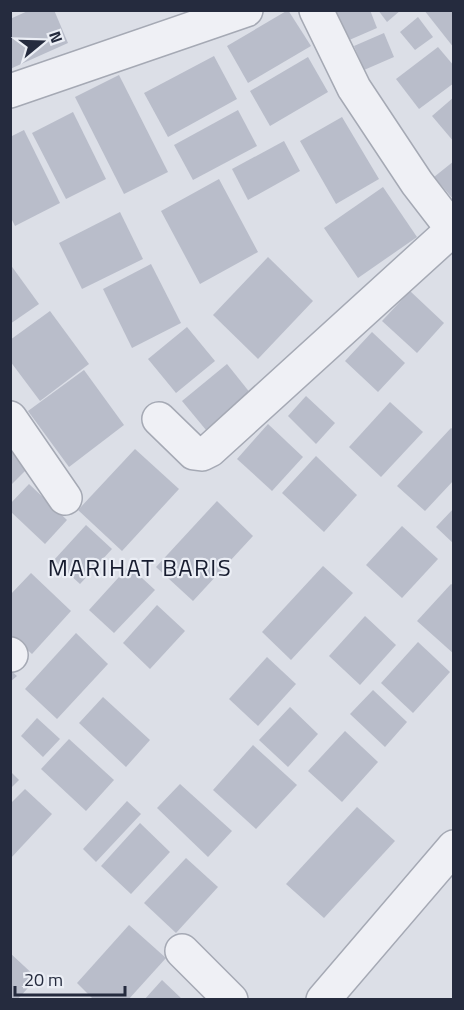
<svg xmlns="http://www.w3.org/2000/svg" width="464" height="1010" font-family="'Titillium Web',sans-serif">
	<style>
		.building { fill: #b9bdca }
		.lines { fill: none; stroke-linecap: round; stroke-linejoin: round }
		.minor-casing { stroke: #a5a9b4; stroke-width: 36 }
		.minor { stroke: #eff0f5; stroke-width: 33 }
		.labels { text-anchor: middle; stroke-width: 4.5; stroke-linejoin: round; paint-order: stroke }
		.quarter-label { font-size: 24px; letter-spacing: 1.5px; fill: #171c2f; stroke: #ebeef5 }
	</style>
	<rect width="100%" height="100%" fill="#dcdfe7"/>
	<g class="building">
		<path d="M30 10H54L68 43 10 69V19Z"/>
		<path d="M288 10 311 46 248 83 227 46Z"/>
		<path d="M339 10H370L377 28 347 41 335 12Z"/>
		<path d="M378 10H401L387 22Z"/>
		<path d="M424 10H454V48Z"/>
		<path d="M418 17 433 37 415 50 400 32Z"/>
		<path d="M384 33 394 57 364 70 354 46Z"/>
		<path d="M438 47 454 66V83L419 109 396 79Z"/>
		<path d="M214 56 237 99 168 137 144 93Z"/>
		<path d="M308 57 328 92 270 126 250 91Z"/>
		<path d="M119 75 168 172 124 194 75 97Z"/>
		<path d="M454 97V142L432 116Z"/>
		<path d="M238 110 257 146 193 180 174 145Z"/>
		<path d="M73 112 106 179 66 199 32 133Z"/>
		<path d="M342 117 379 179 336 204 300 141Z"/>
		<path d="M24 130 60 203 15 226 10 216V137Z"/>
		<path d="M284 141 300 171 248 200 232 169Z"/>
		<path d="M454 161V200L434 177Z"/>
		<path d="M219 179 258 252 200 284 161 211Z"/>
		<path d="M383 187 417 237 358 278 324 228Z"/>
		<path d="M120 212 143 259 82 289 59 243Z"/>
		<path d="M268 257 313 301 258 359 213 315Z"/>
		<path d="M10 264 39 304 10 324Z"/>
		<path d="M151 264 181 323 132 348 103 289Z"/>
		<path d="M410 291 444 323 417 353 382 321Z"/>
		<path d="M50 311 89 364 40 401 10 361V340Z"/>
		<path d="M187 327 215 361 176 393 148 359Z"/>
		<path d="M372 332 405 363 378 392 345 361Z"/>
		<path d="M227 364 255 399 211 436 182 401Z"/>
		<path d="M84 370 124 425 69 467 28 411Z"/>
		<path d="M306 396 335 423 316 444 288 416Z"/>
		<path d="M390 402 423 432 381 477 349 447Z"/>
		<path d="M268 424 303 457 272 491 237 459Z"/>
		<path d="M451 428 454 430V480L425 511 397 486Z"/>
		<path d="M10 446 31 465 10 486Z"/>
		<path d="M135 449 179 489 122 551 78 510Z"/>
		<path d="M316 456 357 495 324 532 282 493Z"/>
		<path d="M29 484 67 520 45 544 10 511V504Z"/>
		<path d="M217 501 253 536 193 601 156 567Z"/>
		<path d="M454 508V544L436 527Z"/>
		<path d="M86 525 112 549 80 584 54 560Z"/>
		<path d="M402 526 438 559 402 598 366 565Z"/>
		<path d="M129 566 155 590 114 633 89 610Z"/>
		<path d="M323 566 353 593 291 660 262 632Z"/>
		<path d="M31 573 71 611 32 654 10 634V595Z"/>
		<path d="M451 584 454 586V654L417 621Z"/>
		<path d="M157 605 185 631 150 669 123 643Z"/>
		<path d="M365 616 396 645 360 685 329 656Z"/>
		<path d="M76 633 108 664 57 719 25 689Z"/>
		<path d="M418 642 450 672 413 713 381 683Z"/>
		<path d="M267 657 296 684 258 726 229 699Z"/>
		<path d="M10 670 17 676 10 682Z"/>
		<path d="M373 690 407 722 385 747 350 714Z"/>
		<path d="M103 697 150 740 126 767 79 723Z"/>
		<path d="M290 707 318 734 288 767 259 740Z"/>
		<path d="M37 718 60 739 43 757 21 736Z"/>
		<path d="M345 731 378 762 342 802 308 771Z"/>
		<path d="M69 739 114 780 86 811 41 769Z"/>
		<path d="M253 745 297 785 256 829 213 790Z"/>
		<path d="M10 771 19 780 10 789Z"/>
		<path d="M180 784 232 831 208 857 157 808Z"/>
		<path d="M25 789 52 814 10 859V804Z"/>
		<path d="M127 801 141 814 96 862 83 849Z"/>
		<path d="M357 807 395 841 324 918 286 884Z"/>
		<path d="M140 823 170 852 131 894 101 866Z"/>
		<path d="M186 858 218 887 176 933 144 903Z"/>
		<path d="M129 925 166 958 128 1000H94L77 983Z"/>
		<path d="M10 953 37 978 17 1000H10Z"/>
		<path d="M162 980 183 1000H144Z"/>
	</g>
	<g class="lines">
		<g class="minor-casing">
			<g id="minor">
				<path d="M316 10 354 88 417 183 454 231"/>
				<path d="M10 91 246 10"/>
				<path d="M10 418 65 498"/>
				<path d="M159 419 194 453 202 454 210 450 452 230"/>
				<path d="M10 654 11 655"/>
				<path d="M182 951 231 1000"/>
				<path d="M323 1000 454 847"/>
			</g>
		</g>
		<use href="#minor" class="minor"/>
	</g>
	<g class="labels">
		<g class="quarter-label">
			<text x="140" y="576">MARIHAT BARIS</text>
		</g>
	</g>
	<rect width="464" height="1010" fill="none" stroke="#252b3e" stroke-width="24"/>
	<g transform="translate(42 42) rotate(71)" stroke="#ebeef5" stroke-width="4.5" paint-order="stroke">
	<path d="M0-4.5L10 22L0 15L-10 22Z" fill="#252b3e"/>
	<text y="-9" font-size="16" font-weight="bold" text-anchor="middle" fill="#252b3e">N</text>
	</g>
	<path d="M15 986v9h110v-9" fill="none" stroke="#252b3e" stroke-width="3"/>
	<text x="24" y="986" font-size="18" fill="#252b3e" stroke="#ebeef5" stroke-width="4.5" paint-order="stroke">20 m</text>
</svg>
